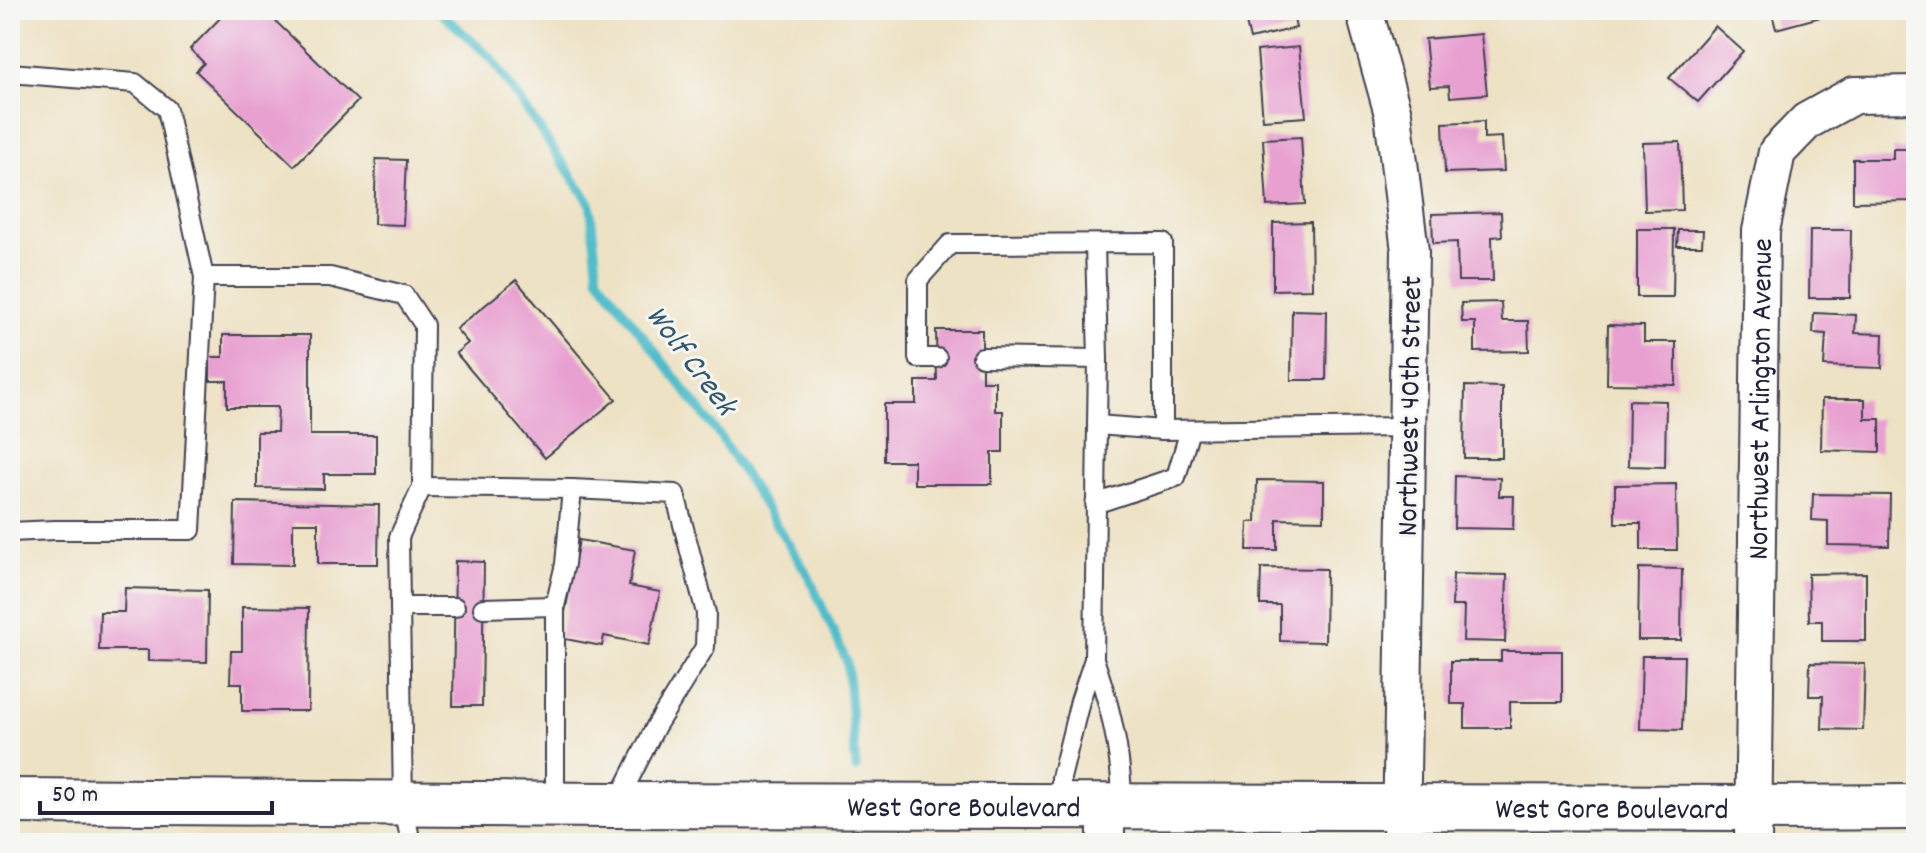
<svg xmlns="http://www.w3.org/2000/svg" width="1926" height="853" font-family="Dekko,sans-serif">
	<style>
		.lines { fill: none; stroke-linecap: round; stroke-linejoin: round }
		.stream { stroke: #50bdca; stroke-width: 9 }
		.building { fill: #e8a0d1 }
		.service-casing { stroke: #413f50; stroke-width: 22 }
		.minor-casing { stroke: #413f50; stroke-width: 40 }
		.secondary-casing { stroke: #413f50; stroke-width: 48 }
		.service { stroke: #fff; stroke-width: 18 }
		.minor { stroke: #fff; stroke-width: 36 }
		.secondary { stroke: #fff; stroke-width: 44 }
		.labels { text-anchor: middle; stroke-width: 6; stroke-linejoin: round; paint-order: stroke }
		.street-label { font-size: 30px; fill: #22223b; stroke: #f6f6f2 }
		.water-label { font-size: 32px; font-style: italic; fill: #32586d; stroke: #f6f6f2 }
	</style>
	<rect width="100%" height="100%" fill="#f6f6f2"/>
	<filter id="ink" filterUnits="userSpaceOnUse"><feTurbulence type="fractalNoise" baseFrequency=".0125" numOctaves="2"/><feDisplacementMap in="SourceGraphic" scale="16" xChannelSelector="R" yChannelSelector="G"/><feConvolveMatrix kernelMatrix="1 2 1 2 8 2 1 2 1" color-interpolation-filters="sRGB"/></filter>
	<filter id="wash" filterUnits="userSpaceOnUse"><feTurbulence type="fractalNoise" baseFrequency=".006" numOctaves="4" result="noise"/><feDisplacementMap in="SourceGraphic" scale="32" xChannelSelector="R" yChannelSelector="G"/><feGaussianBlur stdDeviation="1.8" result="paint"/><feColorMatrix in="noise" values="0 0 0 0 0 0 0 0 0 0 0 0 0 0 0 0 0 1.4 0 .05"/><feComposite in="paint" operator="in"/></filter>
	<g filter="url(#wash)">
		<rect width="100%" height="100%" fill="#eee2c5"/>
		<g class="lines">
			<path class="stream" d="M438 10 491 58 590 203 598 277 720 436 808 575 847 662 856 768"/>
		</g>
		<g id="blocks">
			<g class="building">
				<path d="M228 10H264L358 101 294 166 196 71 204 63 190 49Z"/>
				<path d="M1243 10H1292L1296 28 1250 39Z"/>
				<path d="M1771 10H1843V11L1776 29Z"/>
				<path d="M1715 26 1743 51 1698 102 1669 78Z"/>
				<path d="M1481 34 1487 94 1450 97 1449 86 1430 87 1425 39Z"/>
				<path d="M1299 47 1306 117 1263 120 1257 51Z"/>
				<path d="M1484 121V138L1502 137 1504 171 1445 173 1443 123Z"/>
				<path d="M1301 137 1305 204 1267 206 1263 139Z"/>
				<path d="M1680 142 1682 210 1645 211 1643 143Z"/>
				<path d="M1893 149H1916V201L1853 202V159H1893Z"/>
				<path d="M376 159 406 160 403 225 374 224Z"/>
				<path d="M1501 212 1502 236 1492 237 1493 281H1458L1457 242 1433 243 1432 214Z"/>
				<path d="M1311 222 1312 289 1273 290V223Z"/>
				<path d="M1637 229H1674L1673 297H1637Z"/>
				<path d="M1678 230H1703L1702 246H1677Z"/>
				<path d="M1810 230H1851L1850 298H1809Z"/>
				<path d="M516 280 616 399 545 458 456 353 468 343 456 329Z"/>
				<path d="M1501 302 1502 321H1528L1529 351 1475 352V322H1462L1461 303Z"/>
				<path d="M1292 310 1327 311 1326 380H1291Z"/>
				<path d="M1814 313 1856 315 1855 333 1883 334 1882 368 1824 366 1826 334 1813 333Z"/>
				<path d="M1608 325 1644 326V342H1676V385L1607 384Z"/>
				<path d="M936 330H982V381H995V411H1003V452H992V484H914V461H884V404H916V381H937Z"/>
				<path d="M223 335H310V435H376V474H324V489L257 488V432H277L278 407H227V381H210V357H223Z"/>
				<path d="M1465 386 1502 387V458H1464Z"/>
				<path d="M1822 399H1865V419H1880V452L1821 450Z"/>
				<path d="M1629 400 1666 401 1665 467 1628 466Z"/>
				<path d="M1455 476 1500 478 1499 496H1514L1513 529 1454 528Z"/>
				<path d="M1257 480 1324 481V520L1277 519V550H1247L1248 522H1256Z"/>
				<path d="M1676 484 1677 550H1641V523H1615V485Z"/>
				<path d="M1813 494 1890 495 1889 546 1828 545V521L1812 520Z"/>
				<path d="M235 502 379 505 378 564H318V523H293V565L234 564Z"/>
				<path d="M579 540 635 550 629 586 660 592 649 645 604 636 602 646 560 638Z"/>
				<path d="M455 561 484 562 482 706H453Z"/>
				<path d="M1261 568 1326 569 1325 642 1280 641V605H1260Z"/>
				<path d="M1639 568 1682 569 1681 640H1638Z"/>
				<path d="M1866 573V641H1822V621H1809L1808 574Z"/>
				<path d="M1453 574 1507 575 1505 642 1463 641 1464 606H1452Z"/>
				<path d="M125 588 208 590 207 662 148 661V650H99L100 612H124Z"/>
				<path d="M242 607 309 608 308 711H242V683H230L231 651H242Z"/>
				<path d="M1501 651H1562V702H1510V728H1465V704H1451V661H1501Z"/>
				<path d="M1642 656H1684L1682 730 1640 729Z"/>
				<path d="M1810 663 1865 664 1863 730 1822 729 1823 696H1809Z"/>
			</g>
		</g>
	</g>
	<g filter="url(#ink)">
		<use href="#blocks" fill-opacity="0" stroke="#413f50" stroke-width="2"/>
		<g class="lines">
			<g class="service-casing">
				<g id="service">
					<path d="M10 73 135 83 167 109 204 277 191 530H55L10 532"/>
					<path d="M1095 244 1098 359"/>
					<path d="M204 277H330L404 295 424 325 422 487 399 537 403 804 411 843"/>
					<path d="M982 357 1098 359 1097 425"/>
					<path d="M937 358H918V280L950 244 1163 243V430"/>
					<path d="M422 487 572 489 565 564 555 606V804"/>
					<path d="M572 489 675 494 706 613 705 647 656 726 616 805"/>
					<path d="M1095 504 1176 477 1190 430"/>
					<path d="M400 607H455"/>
					<path d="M483 608 555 606"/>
					<path d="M1094 659C1111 707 1122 756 1122 806"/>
					<path d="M1061 806V778L1080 701 1094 659 1097 425 1163 430 1407 427"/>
				</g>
			</g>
			<g class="minor-casing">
				<g id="minor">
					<path d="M1364 10 1393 114 1410 251 1401 843"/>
					<path d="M1106 843V806"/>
					<path id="s1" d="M1753 843 1761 231 1777 152 1807 121 1854 95 1916 94"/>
				</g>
			</g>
			<g class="secondary-casing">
				<g id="secondary">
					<path id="s2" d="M10 801 616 805 1754 808 1916 807"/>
				</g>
			</g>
			<use href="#service" class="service"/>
			<use href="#minor" class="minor"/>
			<use href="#secondary" class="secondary"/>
		</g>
	</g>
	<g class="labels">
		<g class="street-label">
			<text dy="10" stroke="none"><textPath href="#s1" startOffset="444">Northwest Arlington Avenue</textPath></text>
			<text transform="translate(1408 406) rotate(-89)" y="10">Northwest 40th Street</text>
			<text dy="10" stroke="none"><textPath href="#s2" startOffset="954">West Gore Boulevard</textPath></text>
			<text dy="10" stroke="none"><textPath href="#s2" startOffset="1602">West Gore Boulevard</textPath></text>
		</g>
		<g class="water-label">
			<text transform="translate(693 359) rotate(53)" y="11">Wolf Creek</text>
		</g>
	</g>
	<rect width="1926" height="853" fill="none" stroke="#f6f6f2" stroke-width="40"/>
	<path d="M40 801v12h232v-12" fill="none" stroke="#22223b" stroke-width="4"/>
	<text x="52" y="801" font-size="24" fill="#22223b" stroke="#f6f6f2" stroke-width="6" paint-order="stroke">50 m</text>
</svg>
